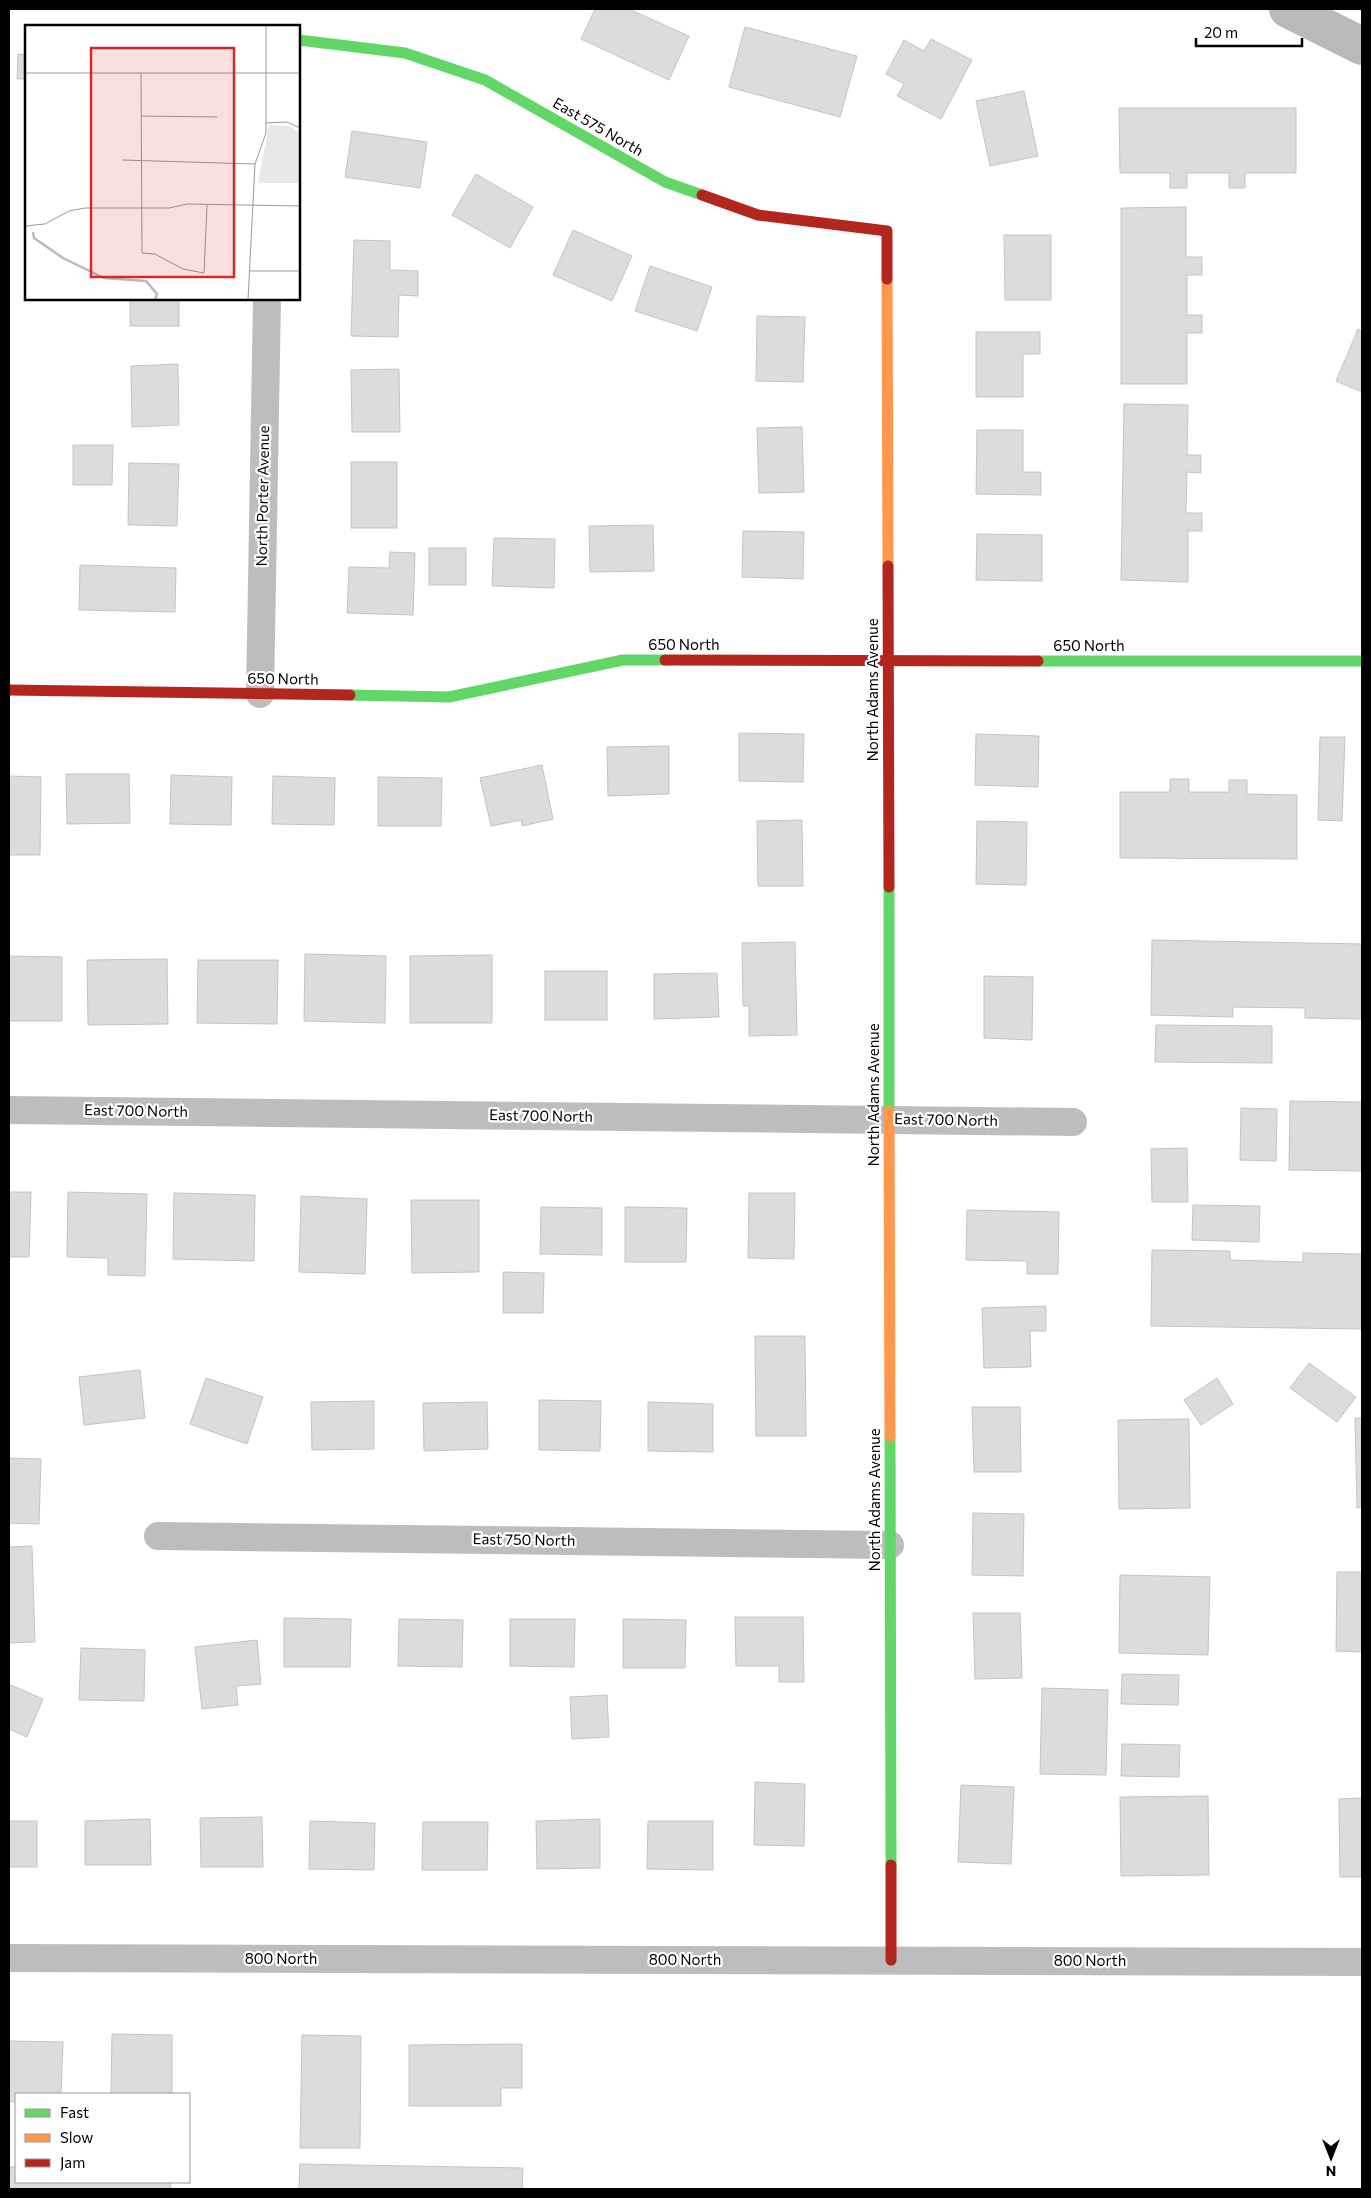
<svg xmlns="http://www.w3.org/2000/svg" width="1371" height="2198" font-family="Commissioner,sans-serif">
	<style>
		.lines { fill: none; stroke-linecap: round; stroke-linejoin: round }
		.canal { stroke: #bababa; stroke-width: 38 }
		.building { fill: #dcdcdc; stroke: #c4c4c4 }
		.street { stroke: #bdbdbd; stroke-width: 28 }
		.fast { stroke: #63d668; stroke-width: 11 }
		.slow { stroke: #ff974d; stroke-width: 11 }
		.jam { stroke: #b3261e; stroke-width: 11 }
		.labels { text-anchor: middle; stroke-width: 4.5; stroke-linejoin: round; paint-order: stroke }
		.street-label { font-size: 15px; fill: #000; stroke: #fff }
		.inset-river { fill: none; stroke: #bababa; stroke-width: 2.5 }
		.inset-road { fill: none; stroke: #999; stroke-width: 1 }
		.view { fill: #d62828; fill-opacity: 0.15; stroke: #d62828; stroke-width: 2.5 }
		.inset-edge { fill: none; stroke: #000; stroke-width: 2.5 }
	</style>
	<rect width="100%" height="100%" fill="#fff"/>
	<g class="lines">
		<path class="canal" d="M1288 9 1362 46"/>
	</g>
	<g class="building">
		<path d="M595 9H629L689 36 669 80 581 39Z"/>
		<path d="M745 27 857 56 840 117 729 87Z"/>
		<path d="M931 39 972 60 941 119 897 96 904 84 886 74 904 40 924 51Z"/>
		<path d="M18 54 26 55V79H17Z"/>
		<path d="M1024 91 1038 156 990 166 976 101Z"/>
		<path d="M1119 108H1296V173H1245V188H1229V173H1187V188H1170V173H1120Z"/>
		<path d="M352 131 427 142 420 188 345 177Z"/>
		<path d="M476 174 533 207 510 248 452 215Z"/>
		<path d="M1186 207V257H1202V275H1187V315H1202V333H1187V384H1121V208Z"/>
		<path d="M573 230 632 256 612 301 553 275Z"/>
		<path d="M1004 235H1051V300H1005Z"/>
		<path d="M354 240 390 241V270L418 271V296L399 295 398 337 351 336Z"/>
		<path d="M650 266 712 287 697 331 635 311Z"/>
		<rect x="130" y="299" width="49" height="27"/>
		<path d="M757 316 805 317 803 382 756 381Z"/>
		<path d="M1358 329 1362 331V392L1336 381Z"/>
		<path d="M976 332H1040V354H1023V397H976Z"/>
		<path d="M178 364 179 425 132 427 131 366Z"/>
		<path d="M399 369 400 432H352L351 370Z"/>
		<path d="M1124 404 1188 405 1187 455H1201V473L1187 472 1186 513H1202V531H1188V582L1121 580Z"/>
		<path d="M802 427 804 492 759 493 757 428Z"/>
		<path d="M977 430H1023V472H1041V495L976 494Z"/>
		<path d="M73 445H113L112 485H73Z"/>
		<rect x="351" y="462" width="46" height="66"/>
		<path d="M129 463 179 464 177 526 128 525Z"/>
		<path d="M653 525 654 571 590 572 589 526Z"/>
		<path d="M743 531 804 532 803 579 742 577Z"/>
		<path d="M977 534 1042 535V581L976 580Z"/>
		<path d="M494 538 555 539 554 588 492 586Z"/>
		<rect x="429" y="548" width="37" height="37"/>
		<path d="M390 552 415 553 413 615 347 613 349 567 389 568Z"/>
		<path d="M80 565 176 568 175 612 79 610Z"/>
		<path d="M739 733 804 734 803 782 739 781Z"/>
		<path d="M976 734 1039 736 1038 787 975 785Z"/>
		<path d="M1320 737H1345L1342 821 1318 820Z"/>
		<path d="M669 746V794L608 796 607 747Z"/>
		<path d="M542 765 553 819 522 826 521 820 491 826 480 778Z"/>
		<path d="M66 774H129L130 823 67 824Z"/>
		<path d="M171 775 232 777 231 825 170 824Z"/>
		<path d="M9 776 41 777 40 855H9Z"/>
		<path d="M273 776 335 778 334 825 272 824Z"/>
		<path d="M378 777 442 778 441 826H378Z"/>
		<path d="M1170 779H1189V792H1229V780H1247V794L1297 795V859L1120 858V792H1170Z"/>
		<path d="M802 820 803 886H758L757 821Z"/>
		<path d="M977 821 1027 822 1026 885 976 884Z"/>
		<path d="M1152 940 1362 944V1019L1305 1018V1008L1233 1007V1017L1151 1015Z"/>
		<path d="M795 942 797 1035 749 1036V1006H743L742 943Z"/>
		<path d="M305 954 386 956 385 1023 304 1021Z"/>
		<path d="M492 955V1023H410V956Z"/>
		<path d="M9 956 62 957V1021H9Z"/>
		<path d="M167 959 168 1024 88 1025 87 960Z"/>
		<path d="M198 960H278L277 1024 197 1023Z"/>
		<rect x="545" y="971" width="62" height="49"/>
		<path d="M717 973 719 1017 654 1019V974Z"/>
		<path d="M984 976 1033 977 1032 1040 984 1038Z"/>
		<path d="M1156 1025 1272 1026V1063L1155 1062Z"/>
		<path d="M1290 1101 1362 1102V1171L1289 1170Z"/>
		<path d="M1241 1108 1277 1109 1276 1161 1240 1160Z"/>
		<path d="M1187 1148 1188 1202H1152L1151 1149Z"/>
		<path d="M9 1192H31L29 1257H9Z"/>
		<path d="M68 1192 147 1194 145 1276 108 1275V1258L67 1257Z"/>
		<path d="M174 1193 255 1195 254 1261 173 1259Z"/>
		<path d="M749 1193H795L794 1259 748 1258Z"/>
		<path d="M301 1196 367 1199 365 1274 299 1272Z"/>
		<path d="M411 1200H479V1272L412 1273Z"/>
		<path d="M1193 1205 1260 1206 1259 1242 1192 1240Z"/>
		<path d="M541 1207 602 1208V1255L540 1254Z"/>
		<path d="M625 1207 687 1208 686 1262H625Z"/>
		<path d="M967 1210 1059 1212 1058 1274H1027V1261L966 1260Z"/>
		<path d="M1152 1250 1230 1251V1260L1303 1262V1253L1362 1254V1329L1151 1326Z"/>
		<path d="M503 1272 544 1273 543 1313H503Z"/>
		<path d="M1046 1306V1331H1030L1031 1367 984 1368 982 1308Z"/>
		<path d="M755 1336H805L806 1436H756Z"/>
		<path d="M1309 1363 1356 1397 1337 1422 1290 1388Z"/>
		<path d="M140 1370 145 1418 84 1425 79 1377Z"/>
		<path d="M206 1378 263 1397 247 1444 190 1424Z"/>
		<path d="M1217 1378 1233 1404 1201 1425 1184 1400Z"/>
		<path d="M539 1400 601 1401 600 1451 539 1450Z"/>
		<path d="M374 1401V1449L312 1450 311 1402Z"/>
		<path d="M487 1402 488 1449 424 1451 423 1403Z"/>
		<path d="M648 1402 713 1404V1452L648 1451Z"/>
		<path d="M972 1407H1020L1021 1472H974Z"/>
		<path d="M1355 1418H1362V1507L1357 1508Z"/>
		<path d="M1189 1419 1190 1508 1119 1509 1118 1420Z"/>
		<path d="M9 1458 41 1459 39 1524 9 1523Z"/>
		<path d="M973 1513 1024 1514 1023 1576 972 1575Z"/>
		<path d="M32 1546 35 1642 9 1643V1547Z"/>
		<path d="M1337 1572H1362V1652L1336 1651Z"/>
		<path d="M1120 1575 1210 1577 1208 1655 1119 1653Z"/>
		<path d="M973 1613H1020L1022 1678 975 1679Z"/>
		<path d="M735 1617H803L804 1682H779V1666H736Z"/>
		<path d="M284 1618 351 1619 350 1667H284Z"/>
		<path d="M399 1619 463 1620 462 1667 398 1666Z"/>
		<path d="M510 1619H575L574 1667 510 1666Z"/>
		<path d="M623 1619 686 1620 685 1668H623Z"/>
		<path d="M257 1640 261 1684 236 1686 238 1705 202 1709 195 1647Z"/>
		<path d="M81 1648 145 1650 144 1701 79 1700Z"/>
		<path d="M1122 1674 1179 1675 1178 1705 1121 1704Z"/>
		<path d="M11 1685 43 1699 27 1737 9 1729V1691Z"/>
		<path d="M1042 1688 1108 1690 1106 1775 1040 1774Z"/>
		<path d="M607 1695 609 1737 572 1739 570 1697Z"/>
		<path d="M1122 1744 1180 1745 1179 1777 1121 1776Z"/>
		<path d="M755 1782 805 1784 804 1846 754 1845Z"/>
		<path d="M961 1785 1014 1787 1011 1864 958 1862Z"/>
		<path d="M1208 1796 1209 1875 1121 1876 1120 1797Z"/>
		<path d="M1362 1798V1877H1340L1339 1799Z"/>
		<path d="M262 1817 263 1867H201L200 1818Z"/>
		<path d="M150 1819 151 1865H85V1821Z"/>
		<path d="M600 1819V1868L537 1869 536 1821Z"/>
		<rect x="9" y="1821" width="28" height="46"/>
		<path d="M310 1821 375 1823 374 1870 309 1869Z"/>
		<path d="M648 1821H713V1870L647 1869Z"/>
		<path d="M423 1822H488L487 1870H422Z"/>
		<path d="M112 2034 172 2035V2094H111Z"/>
		<path d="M302 2035 361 2036 360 2148H300Z"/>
		<path d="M9 2041 63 2042 61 2094H16V2102H9Z"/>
		<path d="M522 2044V2088H501V2106H409V2045Z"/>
		<path d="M300 2164 523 2168 522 2189H299Z"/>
		<path d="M9 2167H16V2182H170L171 2189H9Z"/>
	</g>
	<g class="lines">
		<g class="street">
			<path d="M260 694 267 299"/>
			<path d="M9 1110 1073 1122"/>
			<path d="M158 1536 890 1545"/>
			<path d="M9 1958 1362 1962"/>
		</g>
		<g class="fast">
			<path d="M299 40 405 53 485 80 665 182 702 195"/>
			<path d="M1038 661H1362"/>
			<path d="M350 695 449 697 623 660H665"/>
			<path d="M889 887V1111"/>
			<path d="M890 1436 891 1865"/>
		</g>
		<g class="slow">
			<path d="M887 279 888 566"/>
			<path d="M889 1111 890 1436"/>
		</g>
		<g class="jam">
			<path d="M702 195 758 215 887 231V279"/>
			<path d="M888 566 889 887"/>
			<path d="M665 660 1038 661"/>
			<path d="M9 690 350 695"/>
			<path d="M891 1865V1960"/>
		</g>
	</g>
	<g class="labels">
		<g class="street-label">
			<text transform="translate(598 127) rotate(30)" y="5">East 575 North</text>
			<text transform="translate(263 496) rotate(-89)" y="5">North Porter Avenue</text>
			<text x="684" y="650">650 North</text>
			<text x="1089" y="651">650 North</text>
			<text transform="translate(283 679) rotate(1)" y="5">650 North</text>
			<text transform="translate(873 690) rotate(-90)" y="5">North Adams Avenue</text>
			<text transform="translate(874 1095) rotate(-90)" y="5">North Adams Avenue</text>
			<text transform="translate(136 1111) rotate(1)" y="5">East 700 North</text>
			<text transform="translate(541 1116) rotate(1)" y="5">East 700 North</text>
			<text transform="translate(946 1120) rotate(1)" y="5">East 700 North</text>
			<text transform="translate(875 1500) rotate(-90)" y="5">North Adams Avenue</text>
			<text transform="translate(524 1540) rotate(1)" y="5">East 750 North</text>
			<text x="281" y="1964">800 North</text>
			<text x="685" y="1965">800 North</text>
			<text x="1090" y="1966">800 North</text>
		</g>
	</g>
	<g transform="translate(25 25)">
		<rect width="275" height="275" fill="#fff"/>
		<path d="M244 100 264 101 275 107V158H233Z" fill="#e8e8e8"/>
		<path class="inset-river" d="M8 207 9 213 38 233 79 253 121 256 132 269 130 275"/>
		<path class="inset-road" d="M0 48H275M116 48 117 228 130 229 158 244 179 248 182 180M116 91 192 92M241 98 262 97 275 103M97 135 230 139M0 201 20 199 44 186 60 183H144L162 179 275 181M224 246H275M223 275 230 139 241 108V0"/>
		<path class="view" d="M66 23H209V252H66Z"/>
		<rect width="275" height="275" class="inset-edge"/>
	</g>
	<rect width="1371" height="2198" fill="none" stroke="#000000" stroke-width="20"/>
	<rect x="15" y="2093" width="175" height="90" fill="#ffffff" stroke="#999999"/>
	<rect x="25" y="2109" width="25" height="8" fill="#63d668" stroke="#999999"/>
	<text x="60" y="2118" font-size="15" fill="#000000">Fast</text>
	<rect x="25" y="2134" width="25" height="8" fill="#ff974d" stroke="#999999"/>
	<text x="60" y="2143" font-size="15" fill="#000000">Slow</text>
	<rect x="25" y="2159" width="25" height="8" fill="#b3261e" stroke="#999999"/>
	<text x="60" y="2168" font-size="15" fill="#000000">Jam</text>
	<g transform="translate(1331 2158) rotate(180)" stroke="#ffffff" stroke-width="4" paint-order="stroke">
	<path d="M0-4L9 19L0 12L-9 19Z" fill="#000000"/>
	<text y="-8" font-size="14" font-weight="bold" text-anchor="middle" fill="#000000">N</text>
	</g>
	<path d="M1196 38v8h106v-8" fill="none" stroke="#000000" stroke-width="2.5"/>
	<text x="1204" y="38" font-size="15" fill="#000000" stroke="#ffffff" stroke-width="4" paint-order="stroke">20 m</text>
</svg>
